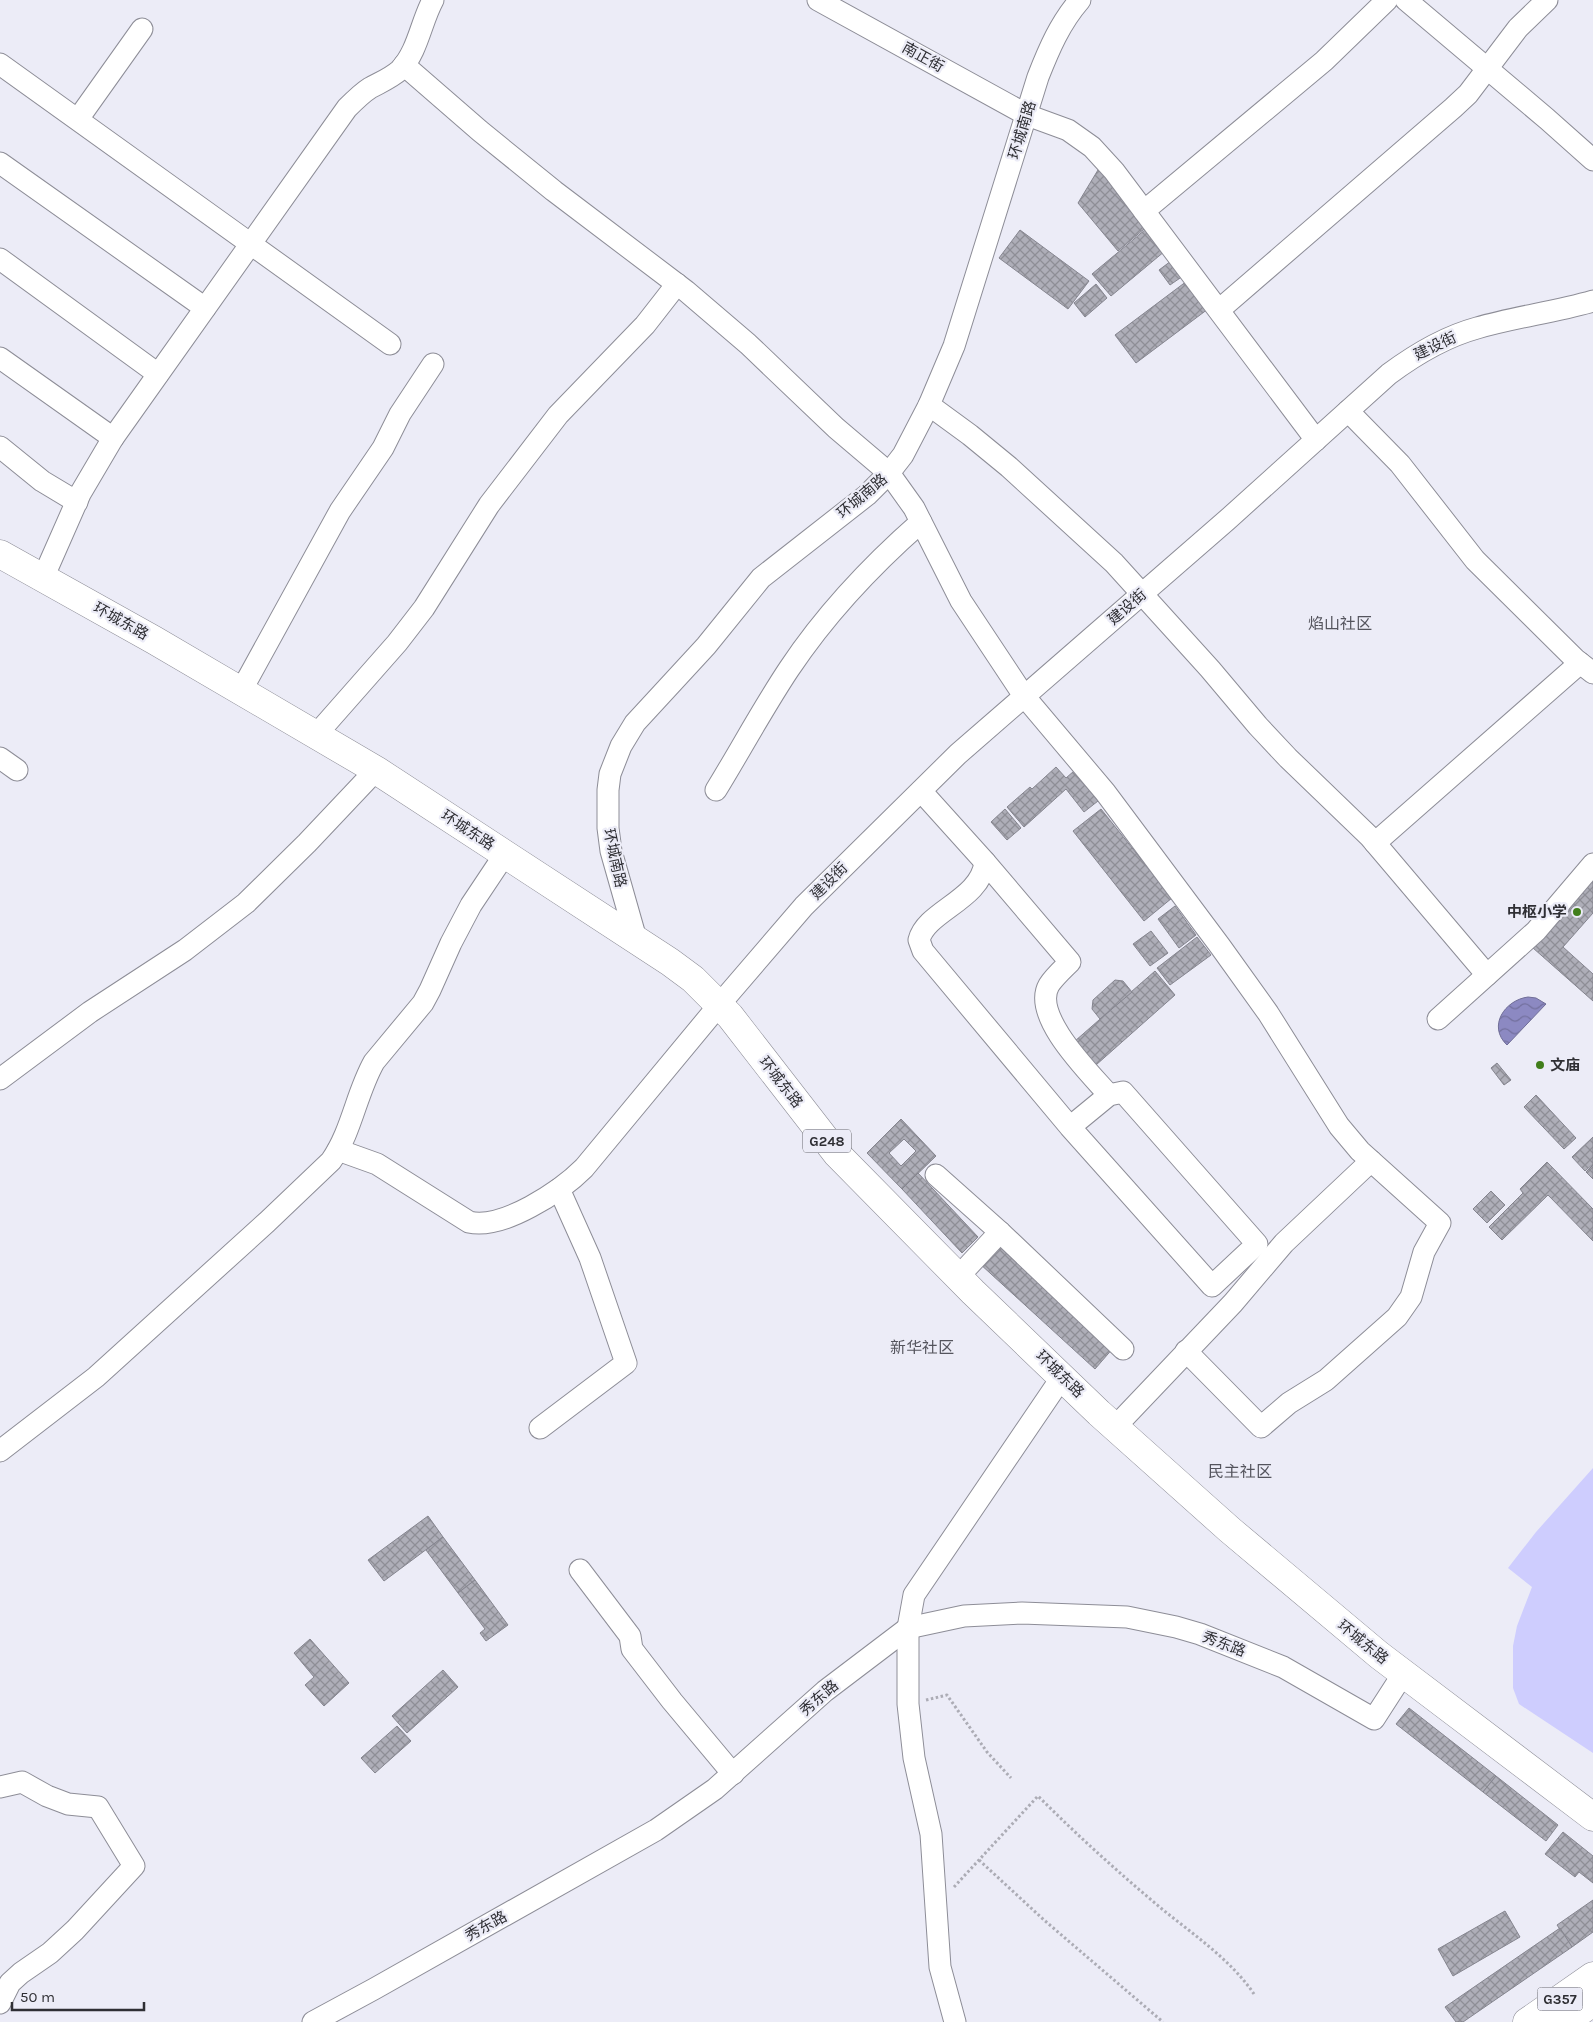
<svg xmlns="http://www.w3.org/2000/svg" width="1593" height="2022" font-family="Karla,'Noto Sans SC',sans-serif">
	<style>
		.green { fill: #cecdfe }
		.water { fill: url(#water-waves); stroke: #706e97 }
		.building { fill: url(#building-cross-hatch); stroke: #85858f; fill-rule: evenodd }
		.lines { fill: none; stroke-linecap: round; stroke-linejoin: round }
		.minor-casing { stroke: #8d8d97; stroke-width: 23 }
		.highway-casing { stroke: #8d8d97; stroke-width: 29 }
		.path { stroke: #acacb5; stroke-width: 3; stroke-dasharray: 2.5 2.5; stroke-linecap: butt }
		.minor { stroke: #fff; stroke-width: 21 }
		.highway { stroke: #fff; stroke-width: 28 }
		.poi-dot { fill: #417e1b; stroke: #ececf7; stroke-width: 2 }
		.labels { text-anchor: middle; stroke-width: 4.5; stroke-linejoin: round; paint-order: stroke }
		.shield { fill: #ececf7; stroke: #68686e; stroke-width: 1 }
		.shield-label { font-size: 14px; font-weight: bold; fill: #2f2f34 }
		.street-label { font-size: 15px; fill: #2f2f34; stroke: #ececf7 }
		.poi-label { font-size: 15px; font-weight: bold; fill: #2f2f34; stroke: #ececf7; text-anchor: end }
		.neighbourhood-label { font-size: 16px; fill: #54545d; stroke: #ececf7 }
	</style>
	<defs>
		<pattern id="water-waves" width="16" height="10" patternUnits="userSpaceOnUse" patternTransform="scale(1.25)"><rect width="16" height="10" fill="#8c89c2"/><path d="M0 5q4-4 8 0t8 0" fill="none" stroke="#73709e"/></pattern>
		<pattern id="building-cross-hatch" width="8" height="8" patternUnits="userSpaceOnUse" patternTransform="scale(1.25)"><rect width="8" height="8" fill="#aeaeb8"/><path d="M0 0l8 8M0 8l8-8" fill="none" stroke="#8e8e96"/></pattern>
	</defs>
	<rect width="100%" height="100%" fill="#ececf7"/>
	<path class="green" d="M1593 1468V1753L1519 1704 1513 1688V1646L1517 1626 1532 1587 1508 1568 1536 1532Z"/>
	<path class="water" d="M1528 997 1536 998 1546 1004 1507 1045C1487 1026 1505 1000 1528 997Z"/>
	<g class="building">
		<path d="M1101 165 1150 224 1118 251 1078 203Z"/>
		<path d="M1146 229 1165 251 1111 296 1092 274Z"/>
		<path d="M1020 230 1089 281 1068 309 999 258Z"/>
		<path d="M1171 261 1183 276 1170 285 1159 270Z"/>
		<path d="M1187 281 1208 309 1136 363 1115 335Z"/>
		<path d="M1096 284 1107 298 1085 317 1074 303Z"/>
		<path d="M1056 767 1066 778 1074 771 1098 801 1084 812 1066 789 1024 827 1007 807 1030 787 1032 789Z"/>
		<path d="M1005 809 1021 828 1007 840 991 822Z"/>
		<path d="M1101 809 1172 898 1144 921 1073 831Z"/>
		<path d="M1593 880V913L1563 947 1593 974V1001L1533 948Z"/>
		<path d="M1175 906 1196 935 1179 948 1158 919Z"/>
		<path d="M1151 931 1168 953 1150 966 1133 944Z"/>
		<path d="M1197 937 1211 955 1170 985 1157 968Z"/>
		<path d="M1155 971 1175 995 1096 1065 1075 1041Z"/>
		<path d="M1115 980 1123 981 1132 992 1100 1019 1092 1009 1093 1000Z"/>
		<path d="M1497 1063 1511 1080 1504 1085 1491 1068Z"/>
		<path d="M1536 1095 1576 1138 1564 1149 1524 1107Z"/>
		<path d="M901 1119 936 1156 902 1189 867 1153ZM904 1139 916 1151 901 1166 889 1153Z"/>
		<path d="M1593 1137V1164L1585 1171 1572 1157Z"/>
		<path d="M1547 1162 1593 1209V1241L1548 1195 1502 1240 1489 1227 1523 1193 1520 1189Z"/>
		<path d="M1593 1165V1179L1586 1172Z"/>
		<path d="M918 1173 978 1237 962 1253 902 1189Z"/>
		<path d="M1491 1191 1505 1205 1487 1223 1473 1209Z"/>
		<path d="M999 1242 1114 1347 1095 1369 979 1263Z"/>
		<path d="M428 1516 443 1537 384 1581 368 1560Z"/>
		<path d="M443 1537 475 1580 458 1593 426 1550Z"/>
		<path d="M475 1580 508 1625 486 1641 480 1633 485 1629 458 1593Z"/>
		<path d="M310 1639 349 1683 324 1706 305 1685 314 1677 294 1653Z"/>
		<path d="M443 1670 458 1687 407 1733 392 1716Z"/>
		<path d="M1409 1708 1496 1776 1483 1792 1396 1724Z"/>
		<path d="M397 1726 411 1741 375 1773 361 1758Z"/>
		<path d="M1496 1776 1558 1825 1546 1841 1483 1792Z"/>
		<path d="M1563 1832 1593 1856V1883L1579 1872 1575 1877 1545 1854Z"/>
		<path d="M1593 1900V1932L1572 1947 1557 1925Z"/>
		<path d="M1505 1911 1520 1937 1453 1976 1438 1949Z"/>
		<path d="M1560 1928 1572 1947 1463 2022H1456L1445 2007Z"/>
	</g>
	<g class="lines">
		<g class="minor-casing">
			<g id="minor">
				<path d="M818 0 1027 115 1068 130 1092 147 1114 171 1316 440"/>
				<path d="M1406 0 1547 119 1593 160"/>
				<path d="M0 64 390 344"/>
				<path d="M404 65 480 131 554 191 686 291 748 344 836 428 889 473 914 508 961 601 1024 696 1105 792 1220 946 1268 1013 1339 1126 1360 1151 1440 1223 1424 1252 1411 1297 1397 1317 1326 1380 1289 1403 1261 1427 1186 1351"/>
				<path d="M78 119 142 29"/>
				<path d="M0 163 205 308"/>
				<path d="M1144 211 1324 61 1387 0"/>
				<path d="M0 259 158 374"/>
				<path d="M1219 310 1453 108 1468 94 1518 28 1547 0"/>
				<path d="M0 358 113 438"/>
				<path d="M929 405 970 435 1009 467 1114 563 1210 669 1258 726 1288 758 1370 837 1487 975"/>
				<path d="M1348 411 1400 464 1475 560 1575 659 1593 673"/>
				<path d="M0 447 42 481 77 502"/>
				<path d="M43 578 80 494 113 438 347 108C354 101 362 93 370 88 381 82 391 78 400 70 418 51 421 22 433 0"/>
				<path d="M241 691 340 511 383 448 400 414 433 364"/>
				<path d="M316 735 397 643 424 608 489 505 558 415 645 325 677 284"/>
				<path d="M0 758 17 770"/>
				<path d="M716 790C740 751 763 708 789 669 825 615 872 565 921 522"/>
				<path d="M921 791 985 862 1070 962C1063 969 1054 977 1049 985 1031 1016 1090 1073 1109 1095"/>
				<path d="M1375 843 1580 663"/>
				<path d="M985 862C981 900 926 911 919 940L923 951 1070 1127 1109 1095 1123 1092 1257 1244 1212 1286 1070 1127"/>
				<path d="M636 939 611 851 608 828V790L610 774 621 746 635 723 706 646 761 578 867 495 889 473 903 455 929 405 954 346 1038 77C1049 49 1060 23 1080 0"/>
				<path d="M1438 1019 1536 931 1593 864"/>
				<path d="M0 1079 90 1012 185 950 246 903 307 843 376 770"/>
				<path d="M338 1150 377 1164 469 1222C503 1230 561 1191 584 1168L719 1005 804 906 958 754 1227 520 1389 374C1416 354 1444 337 1477 328 1515 317 1555 312 1593 301"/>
				<path d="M936 1175 1000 1232 1123 1349"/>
				<path d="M958 1277 1000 1232"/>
				<path d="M1115 1427 1233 1303 1284 1243 1371 1161"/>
				<path d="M540 1428 626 1363 590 1258 559 1189"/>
				<path d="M0 1451 96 1377 267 1222 331 1161C352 1131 356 1094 374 1062L423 1003 430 990 451 943 471 905 505 854"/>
				<path d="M580 1570 630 1636 632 1649 672 1701 733 1774"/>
				<path d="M0 1787 22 1782 47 1796 68 1804 98 1807 134 1866 75 1930 50 1953 21 1973 10 1983 0 2003"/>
				<path d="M313 2022 374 1989 656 1830 715 1789 825 1691 908 1628 964 1616 1022 1613 1127 1617 1176 1627 1200 1634 1283 1667 1374 1719 1403 1674"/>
				<path d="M955 2022 940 1967 931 1834 914 1758 908 1704V1628L914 1595 1062 1377"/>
			</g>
		</g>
		<g class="highway-casing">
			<g id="highway">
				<path d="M0 554 154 640 376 770 670 962 693 979 730 1016 837 1154 973 1292 1099 1413 1230 1530 1379 1655 1593 1817"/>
				<path d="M1527 2022 1593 1976"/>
				<path d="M1565 2022 1593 2002"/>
			</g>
		</g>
		<g class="path">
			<path d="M926 1700 947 1695 987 1752 1011 1778"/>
			<path d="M979 1860 1044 1920 1163 2022"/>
			<path d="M954 1887 1038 1796C1078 1836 1119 1873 1162 1909 1194 1935 1231 1960 1254 1994"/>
		</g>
		<use href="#minor" class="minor"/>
		<use href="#highway" class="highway"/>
	</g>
	<g class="poi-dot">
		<circle cx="1577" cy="912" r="5"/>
		<circle cx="1540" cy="1065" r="5"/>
	</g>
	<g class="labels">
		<g class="shield">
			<rect x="803" y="1129.5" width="48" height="23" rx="4"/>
			<rect x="1537.5" y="1987.5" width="45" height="23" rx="4"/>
		</g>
		<g class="shield-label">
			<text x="827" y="1146">G248</text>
			<text x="1560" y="2004">G357</text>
		</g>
		<g class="street-label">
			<text transform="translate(923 57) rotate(29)" y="5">南正街</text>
			<text transform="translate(1022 130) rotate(-73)" y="5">环城南路</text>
			<text transform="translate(1435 346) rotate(-26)" y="5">建设街</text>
			<text transform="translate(862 496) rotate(-40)" y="5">环城南路</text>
			<text transform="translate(1127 607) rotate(-41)" y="5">建设街</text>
			<text transform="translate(121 621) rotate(29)" y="5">环城东路</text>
			<text transform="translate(468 830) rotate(33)" y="5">环城东路</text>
			<text transform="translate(615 858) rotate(78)" y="5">环城南路</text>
			<text transform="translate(829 881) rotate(-45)" y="5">建设街</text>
			<text transform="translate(781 1082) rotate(52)" y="5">环城东路</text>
			<text transform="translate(1060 1374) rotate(44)" y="5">环城东路</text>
			<text transform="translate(1363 1642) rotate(39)" y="5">环城东路</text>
			<text transform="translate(1224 1644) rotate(21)" y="5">秀东路</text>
			<text transform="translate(819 1698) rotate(-41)" y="5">秀东路</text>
			<text transform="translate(486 1926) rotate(-29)" y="5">秀东路</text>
		</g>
		<g class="poi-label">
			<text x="1567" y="917">中枢小学</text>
			<text x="1550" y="1070" text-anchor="start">文庙</text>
		</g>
		<g class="neighbourhood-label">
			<text x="1340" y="629">焰山社区</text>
			<text x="922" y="1353">新华社区</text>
			<text x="1240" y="1477">民主社区</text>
		</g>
	</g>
	<path d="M12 2002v8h132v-8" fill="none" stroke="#2f2f34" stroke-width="2.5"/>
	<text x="20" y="2002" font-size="15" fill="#2f2f34" stroke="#ececf7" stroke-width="4" paint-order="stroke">50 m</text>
</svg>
